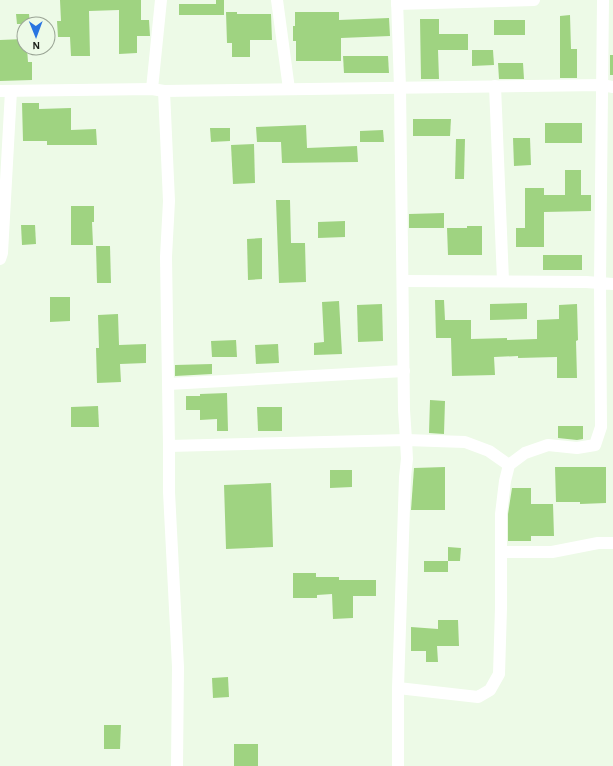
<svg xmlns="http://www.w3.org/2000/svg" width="613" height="766" font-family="'Alegreya Sans',sans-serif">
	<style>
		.building { fill: #9fd381 }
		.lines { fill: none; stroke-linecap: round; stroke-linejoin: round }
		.street { stroke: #fff; stroke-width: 12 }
	</style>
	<rect width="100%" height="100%" fill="#edfae7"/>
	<g class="building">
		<path d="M60 0H141V20H149L150 36H137V53L119 54V10L89 11 90 56H71L70 37H58L57 21H61Z"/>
		<path d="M216 0H224V15H179V4H216Z"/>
		<path d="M226 12H237V14H271L272 40H250V57H232V43H227Z"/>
		<path d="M295 12H339V20L389 18 390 36 341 38V61H296V41H293V26H295Z"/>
		<path d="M16 14H29L30 24H17Z"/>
		<path d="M570 15 571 49H577V78H560V16Z"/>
		<path d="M420 19H439V34H468V50H438L439 79H421Z"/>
		<rect x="494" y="20" width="31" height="15"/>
		<path d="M24 39V48H27L28 62H32V80L0 81V40Z"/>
		<path d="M472 50H493L494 65 472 66Z"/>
		<rect x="610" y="55" width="3" height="20"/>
		<path d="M343 56H388L389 73H344Z"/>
		<path d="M498 63H523L524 79H499Z"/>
		<path d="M22 103H39V109L71 108V130L96 129 97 145H47V141H23Z"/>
		<path d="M413 119H451L450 136H413Z"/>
		<rect x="545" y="123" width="37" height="20"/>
		<path d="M306 125 307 148 357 146 358 162 282 163 281 142H257L256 127Z"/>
		<path d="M210 128H230V141L211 142Z"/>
		<path d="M383 130 384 142H360V131Z"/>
		<path d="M513 138H530L531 165 514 166Z"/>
		<path d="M456 139H465L464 179H455Z"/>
		<path d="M254 144 255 183 233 184 231 145Z"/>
		<path d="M565 170H581V195H591V211L544 212V247H516V228H525V188H544V195H565Z"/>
		<path d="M276 200H290L291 243H305L306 282 279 283Z"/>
		<path d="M71 206H94V222H92L93 245H71Z"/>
		<path d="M444 213V228H409V214Z"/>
		<path d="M345 221V237L318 238V222Z"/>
		<path d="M21 225H35L36 244 22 245Z"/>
		<path d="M467 226H482V255H448L447 228H467Z"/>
		<path d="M262 238V279L248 280 247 239Z"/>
		<path d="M96 246H110L111 283H97Z"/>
		<rect x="543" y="255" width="39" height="15"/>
		<path d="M50 297H70V321L50 322Z"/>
		<path d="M435 300H444L445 320H471V339L507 338V340L537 339V320L559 319V305L577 304 578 340 576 341 577 378H557V357L518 358V356L494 357 495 375 452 376 451 338H436Z"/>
		<path d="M339 301 342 354 314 355V343L324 342 322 302Z"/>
		<path d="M527 303V319L490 320V304Z"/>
		<path d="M382 304 383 341 358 342 357 305Z"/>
		<path d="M118 314 119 345 146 344V363L120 364 121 382 97 383 96 348H99L98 315Z"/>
		<path d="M236 340 237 357H212L211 341Z"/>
		<path d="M278 344 279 363 256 364 255 345Z"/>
		<path d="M212 364V374L175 376V365Z"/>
		<path d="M227 393 228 431H217V419L200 420V410H186V396H200V394Z"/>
		<path d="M430 400 445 401 444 434 429 433Z"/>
		<path d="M98 406 99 427H71V407Z"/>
		<path d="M257 407H282V431H258Z"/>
		<path d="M558 426H583V439L577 440 558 438Z"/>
		<path d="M445 467V510H411L414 468Z"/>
		<path d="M555 467H606V503L580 504V502H556Z"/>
		<path d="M330 470H352V487L330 488Z"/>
		<path d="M271 483 273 547 226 549 224 485Z"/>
		<path d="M512 488H531V504H553L554 536H531V541H508V514Z"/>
		<path d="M448 547 461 548 460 561H448Z"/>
		<rect x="424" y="561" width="24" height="11"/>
		<path d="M293 573H316V577H339V580H376V596H353V618L333 619 332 594 317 595V598H293Z"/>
		<path d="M438 620H458L459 646H437L438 662H426V651H411V627L438 629Z"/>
		<path d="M228 677 229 697 213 698 212 678Z"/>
		<path d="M104 725H121L120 749H104Z"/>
		<rect x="234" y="744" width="24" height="22"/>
	</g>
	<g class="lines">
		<g class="street">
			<path d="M277 0 289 89"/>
			<path d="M397 0 400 87 404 410 406 440 407 459 405 477 398 688V766"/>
			<path d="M397 4 534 0"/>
			<path d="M495 86 503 281"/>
			<path d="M152 89 161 0"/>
			<path d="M0 91 152 89 164 91 602 85 613 87"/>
			<path d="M164 91 169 201 166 257 169 446V492L178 667 177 766"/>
			<path d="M0 259 2 253 11 91"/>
			<path d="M403 281 586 282 600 283 603 0"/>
			<path d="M168 384 404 371"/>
			<path d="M169 446 406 440 465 442 489 451 509 465"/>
			<path d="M501 552H552L598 543H613"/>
			<path d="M398 688 478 697 490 690 499 674 501 608V514L505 481 509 465 525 453 548 445 577 448 595 445 601 427 600 283 613 284"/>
		</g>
	</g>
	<g transform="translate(36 36) rotate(179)"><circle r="19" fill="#edfae7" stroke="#9aa495"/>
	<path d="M0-3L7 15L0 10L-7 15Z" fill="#2a75e1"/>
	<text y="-6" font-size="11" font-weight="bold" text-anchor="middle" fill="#1e221b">N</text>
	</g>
</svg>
